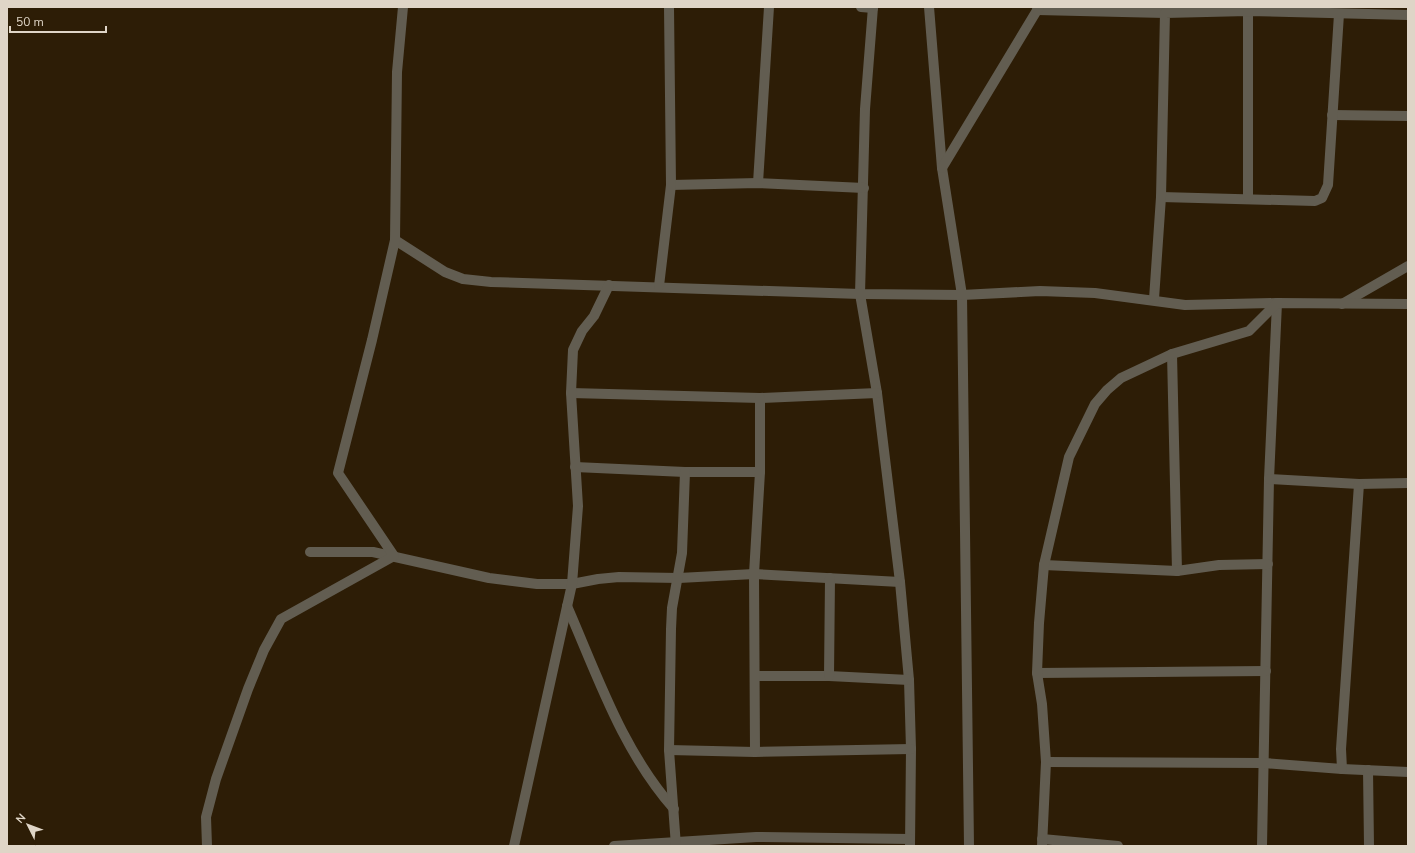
<svg xmlns="http://www.w3.org/2000/svg" width="1415" height="853" font-family="'Nunito Sans',sans-serif">
	<style>
		.lines { fill: none; stroke-linecap: round; stroke-linejoin: round }
		.minor { stroke: #625d51; stroke-width: 10 }
	</style>
	<rect width="100%" height="100%" fill="#2d1d06"/>
	<g class="lines">
		<g class="minor">
			<path d="M861 7 873 8"/>
			<path d="M873 7 865 109 860 294 877 393 900 582 909 680 911 749 910 846"/>
			<path d="M929 7 942 168 962 295 969 846"/>
			<path d="M1037 10 1165 13V7"/>
			<path d="M1332 115 1408 116"/>
			<path d="M942 168 1039 7"/>
			<path d="M758 183 769 7"/>
			<path d="M671 185 758 183 864 188"/>
			<path d="M1161 197 1315 201 1322 198 1328 185 1339 14"/>
			<path d="M1248 198V11"/>
			<path d="M395 240 445 272 463 279 491 282 860 294 962 295 1040 291 1095 293 1185 305 1277 303 1269 479 1262 846"/>
			<path d="M659 286 671 185 669 7"/>
			<path d="M1154 299 1161 197 1165 13 1248 11 1408 15"/>
			<path d="M1342 304 1408 266"/>
			<path d="M1172 354 1177 571"/>
			<path d="M571 393 760 398 877 393"/>
			<path d="M575 467 685 472H760"/>
			<path d="M1269 479 1359 484 1408 483"/>
			<path d="M310 552H373L489 578 537 584H572L598 579 619 577 679 578 754 574 900 582"/>
			<path d="M1044 565 1177 571 1219 565 1268 564"/>
			<path d="M567 606C598 677 622 750 674 809"/>
			<path d="M1037 673 1266 671"/>
			<path d="M755 676H829L909 680"/>
			<path d="M829 676 830 578"/>
			<path d="M669 750 755 752 911 749"/>
			<path d="M755 752 754 574 760 472V398"/>
			<path d="M1046 762 1264 763 1342 769 1408 772"/>
			<path d="M1342 769 1341 749 1359 484"/>
			<path d="M1368 770 1369 846"/>
			<path d="M1042 839 1118 846"/>
			<path d="M207 846 206 817 216 779 248 689 264 650 281 619 394 556 338 473 372 340 395 240 397 72 403 7"/>
			<path d="M514 846 572 584 578 506 571 393 573 350 582 331 594 316 609 285"/>
			<path d="M614 846 756 837 910 839"/>
			<path d="M676 846 669 750 671 629 672 608 682 553 685 472"/>
			<path d="M1042 846 1046 762 1042 704 1037 673 1039 623 1044 565 1069 457 1095 404 1107 390 1121 378 1172 354 1249 331 1277 303 1408 304"/>
		</g>
	</g>
	<rect width="1415" height="853" fill="none" stroke="#dfd5c7" stroke-width="16"/>
	<g transform="translate(28 825) rotate(312)" stroke="#2d1d06" stroke-width="3" paint-order="stroke">
	<path d="M0-3L7 15L0 10L-7 15Z" fill="#dfd5c7"/>
	<text y="-6" font-size="11" font-weight="bold" text-anchor="middle" fill="#dfd5c7">N</text>
	</g>
	<path d="M10 26v6h96v-6" fill="none" stroke="#dfd5c7" stroke-width="2"/>
	<text x="16" y="26" font-size="12" fill="#dfd5c7" stroke="#2d1d06" stroke-width="3" paint-order="stroke">50 m</text>
</svg>
